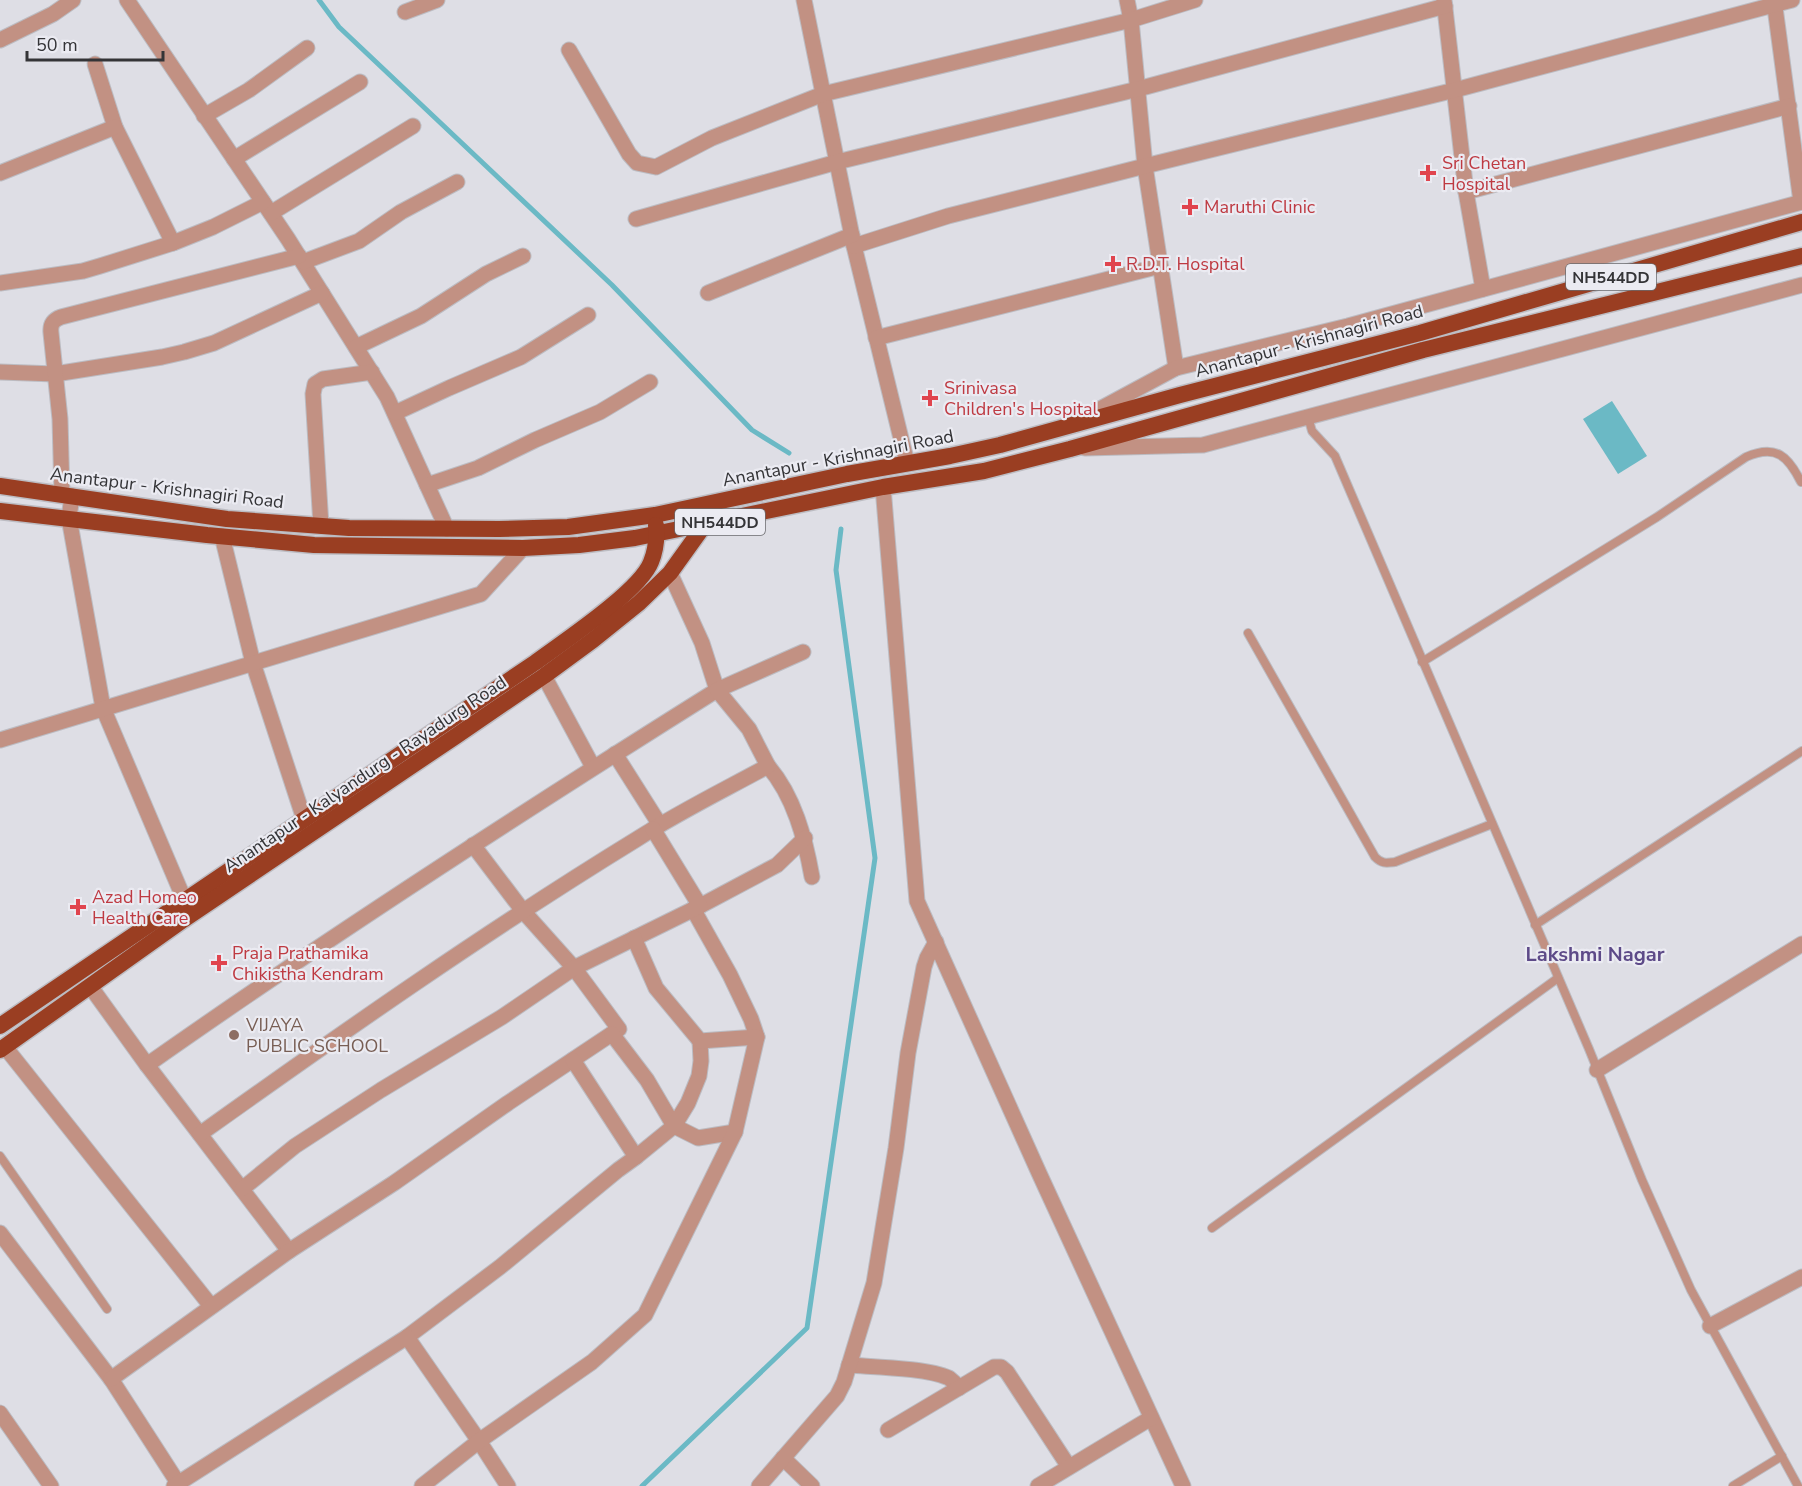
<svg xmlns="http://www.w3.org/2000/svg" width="1802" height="1486" font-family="'Nunito Sans',sans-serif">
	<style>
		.water { fill: #6bb9c5 }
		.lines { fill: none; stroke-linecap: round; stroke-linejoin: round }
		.stream { stroke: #6bb9c5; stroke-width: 5 }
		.service-casing { stroke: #bcbcc2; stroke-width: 10 }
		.minor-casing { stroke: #bcbcc2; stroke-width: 17 }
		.tertiary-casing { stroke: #bcbcc2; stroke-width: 17 }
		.trunk-casing { stroke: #bcbcc2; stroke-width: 19 }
		.service { stroke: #c29183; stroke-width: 8 }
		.minor { stroke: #c29183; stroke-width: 15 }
		.tertiary { stroke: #c29183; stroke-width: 15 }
		.trunk { stroke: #9a3e22; stroke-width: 16 }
		.health-dot { fill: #e0444e; stroke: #ebebf2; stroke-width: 2 }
		.education-dot { fill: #8d6e63; stroke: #ebebf2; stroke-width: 2 }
		.labels { text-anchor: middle; stroke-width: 4.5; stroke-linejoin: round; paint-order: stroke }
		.shield { fill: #ebebf2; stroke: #6b6b6f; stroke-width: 1.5 }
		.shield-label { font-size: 16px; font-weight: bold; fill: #343437 }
		.health-label { font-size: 18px; fill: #be3a42; stroke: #ebebf2; text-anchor: start }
		.street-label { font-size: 18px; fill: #343437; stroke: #ebebf2 }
		.education-label { font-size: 18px; fill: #785e54; stroke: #ebebf2; text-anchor: start }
		.neighbourhood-label { font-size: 20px; font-weight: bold; fill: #5d4a88; stroke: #ebebf2 }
	</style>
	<rect width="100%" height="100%" fill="#dedee5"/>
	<path class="water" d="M1612 401 1647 456 1618 474 1583 419Z"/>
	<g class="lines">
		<g class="stream">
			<path d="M319 0 339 27 612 285 752 430 789 453"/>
			<path d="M642 1486 807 1328 875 858 836 570 841 529"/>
		</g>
		<g class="service-casing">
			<g id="service">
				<path d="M1308 417 1312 431 1335 456 1589 1049 1642 1180 1691 1290 1798 1486"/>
				<path d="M1248 633 1375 857C1382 864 1386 863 1395 862L1492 824"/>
				<path d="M1422 662 1657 517 1746 457C1776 444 1788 456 1801 482"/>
				<path d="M1535 925 1802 751"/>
				<path d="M0 1156 107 1309"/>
				<path d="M1212 1228 1558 978"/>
				<path d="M1733 1486 1782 1456"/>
			</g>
		</g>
		<g class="minor-casing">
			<g id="minor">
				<path d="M127 0 288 239 387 397 447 529"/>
				<path d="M804 0 854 246 907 463"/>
				<path d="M1127 0 1131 20 1145 166 1176 368"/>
				<path d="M1444 0 1466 192 1483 289"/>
				<path d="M1774 0 1801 202"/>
				<path d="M405 12 437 0"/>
				<path d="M0 40 53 14 73 0"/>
				<path d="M569 50 629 154 637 163 656 167 712 138 823 94 1131 20 1195 0"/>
				<path d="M95 64 115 127 173 243"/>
				<path d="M204 116 249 90 307 48"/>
				<path d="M234 159 360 82"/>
				<path d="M0 173 115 127"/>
				<path d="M1466 192 1789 106"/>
				<path d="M271 213 413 126"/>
				<path d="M636 219 837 162 1138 89 1445 6"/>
				<path d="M854 246 948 216 1145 166 1455 90 1792 0"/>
				<path d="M303 262 359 241 401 212 457 182"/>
				<path d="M0 283 83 271 100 266 173 243 213 227 263 202"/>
				<path d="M708 293 852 235"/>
				<path d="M876 338 1160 266"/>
				<path d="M356 347 421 316 486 274 523 256"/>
				<path d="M0 372 55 374 162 357 184 352 214 343 322 293"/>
				<path d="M395 413 449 388 521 357 588 315"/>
				<path d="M427 485 478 468 535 440 600 412 650 382"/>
				<path d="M883 487 917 901 1039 1173 1183 1486"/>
				<path d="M62 494 60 419 51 333C50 324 53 320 61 317L299 256"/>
				<path d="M72 496 69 518 103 708 184 899"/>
				<path d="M321 526 313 394 315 384 323 379 372 372"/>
				<path d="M222 536 253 663 304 819"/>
				<path d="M544 676 593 767"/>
				<path d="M0 740 481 594 523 548"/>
				<path d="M615 754 660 825"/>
				<path d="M768 766C794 796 805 838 812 877"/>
				<path d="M700 906 777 865 805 838"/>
				<path d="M693 909 730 975 751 1019 757 1037"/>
				<path d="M90 986 147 1065 289 1251 394 1183 508 1103 619 1029 574 968 523 911 473 845"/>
				<path d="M612 1034 647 1080 674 1126 698 1138 735 1132"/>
				<path d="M5 1047 211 1306"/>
				<path d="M147 1065C333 934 524 811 717 690L702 643 670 573"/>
				<path d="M1597 1070 1802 944"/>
				<path d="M200 1134C343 1032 487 931 637 839 679 812 724 790 768 766L749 729 717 690 803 652"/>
				<path d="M636 1157 674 1126 688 1103 699 1076 701 1061 700 1041"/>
				<path d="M242 1189 295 1146 381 1090 502 1017 574 968 700 906 653 829"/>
				<path d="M0 1233 111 1379 180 1486"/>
				<path d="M1710 1326 1802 1277"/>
				<path d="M407 1337 500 1267 618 1170 636 1157 573 1060"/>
				<path d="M849 1365C874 1367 927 1368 949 1378 953 1381 956 1384 959 1388"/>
				<path d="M111 1379 289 1251"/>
				<path d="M0 1413 51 1486"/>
				<path d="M888 1430 994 1367H1001L1007 1372 1069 1467"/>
				<path d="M783 1458 812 1486"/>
				<path d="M174 1486 407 1337 479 1441 508 1486"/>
				<path d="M422 1486 479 1441 592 1362 645 1315 735 1132 757 1037 700 1041 656 988 634 938"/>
				<path d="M759 1486 837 1396 844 1382 874 1283 896 1148 908 1053 924 967 927 958 936 942"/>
				<path d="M1038 1486 1151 1418"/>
			</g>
		</g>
		<g class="tertiary-casing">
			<g id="tertiary">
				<path d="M1085 417 1176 368 1348 326 1802 202"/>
				<path d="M1085 448 1203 445 1802 285"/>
			</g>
		</g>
		<g class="trunk-casing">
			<g id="trunk">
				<path d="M0 486 227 519 349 528 499 529 568 527 655 515 847 474 950 456 1000 445 1180 395 1420 333 1802 222"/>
				<path d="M0 511 207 535 314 545 523 548 579 545 635 538 883 487 984 471 1070 449 1423 350 1802 256"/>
				<path d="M0 1026 536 662C563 642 640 591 651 562 656 550 657 537 656 525"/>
				<path d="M0 1050 183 920 456 736 544 676 593 640 639 603 670 573 708 520"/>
			</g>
		</g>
		<use href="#service" class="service"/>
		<use href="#minor" class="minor"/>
		<use href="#tertiary" class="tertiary"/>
		<use href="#trunk" class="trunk"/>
	</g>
	<g class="health-dot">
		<path d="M1425 164h6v6h6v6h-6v6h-6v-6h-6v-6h6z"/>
		<path d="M1187 198h6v6h6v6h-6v6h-6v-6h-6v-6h6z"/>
		<path d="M1110 255h6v6h6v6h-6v6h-6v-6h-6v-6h6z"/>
		<path d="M927 389h6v6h6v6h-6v6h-6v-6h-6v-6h6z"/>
		<path d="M75 898h6v6h6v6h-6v6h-6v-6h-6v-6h6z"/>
		<path d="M216 954h6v6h6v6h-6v6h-6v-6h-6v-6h6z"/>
	</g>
	<circle class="education-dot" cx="234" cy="1035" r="6"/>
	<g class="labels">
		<g class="shield">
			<rect x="1566" y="264" width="90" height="26" rx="4.5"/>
			<rect x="675" y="509" width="90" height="26" rx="4.5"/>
		</g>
		<g class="shield-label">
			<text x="1611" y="283">NH544DD</text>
			<text x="720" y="528">NH544DD</text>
		</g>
		<g class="health-label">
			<text x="1442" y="169">Sri Chetan<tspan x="1442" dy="21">Hospital</tspan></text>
			<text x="1204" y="213">Maruthi Clinic</text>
			<text x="1126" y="270">R.D.T. Hospital</text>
			<text x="944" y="394">Srinivasa<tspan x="944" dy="21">Children's Hospital</tspan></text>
			<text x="92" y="903">Azad Homeo<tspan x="92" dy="21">Health Care</tspan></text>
			<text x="232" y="959">Praja Prathamika<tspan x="232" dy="21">Chikistha Kendram</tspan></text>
		</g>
		<g class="street-label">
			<text transform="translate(1309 341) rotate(-15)" y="6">Anantapur - Krishnagiri Road</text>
			<text transform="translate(838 458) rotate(-11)" y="6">Anantapur - Krishnagiri Road</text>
			<text transform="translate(167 488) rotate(7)" y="6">Anantapur - Krishnagiri Road</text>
			<text transform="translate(365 774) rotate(-34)" y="6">Anantapur - Kalyandurg - Rayadurg Road</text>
		</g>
		<g class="education-label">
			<text x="246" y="1031">VIJAYA<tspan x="246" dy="21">PUBLIC SCHOOL</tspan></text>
		</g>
		<g class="neighbourhood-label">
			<text x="1595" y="961">Lakshmi Nagar</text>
		</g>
	</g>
	<path d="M27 51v9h136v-9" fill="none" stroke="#343437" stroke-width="3"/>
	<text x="36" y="51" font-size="18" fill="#343437" stroke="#ebebf2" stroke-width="4.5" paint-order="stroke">50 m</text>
</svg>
